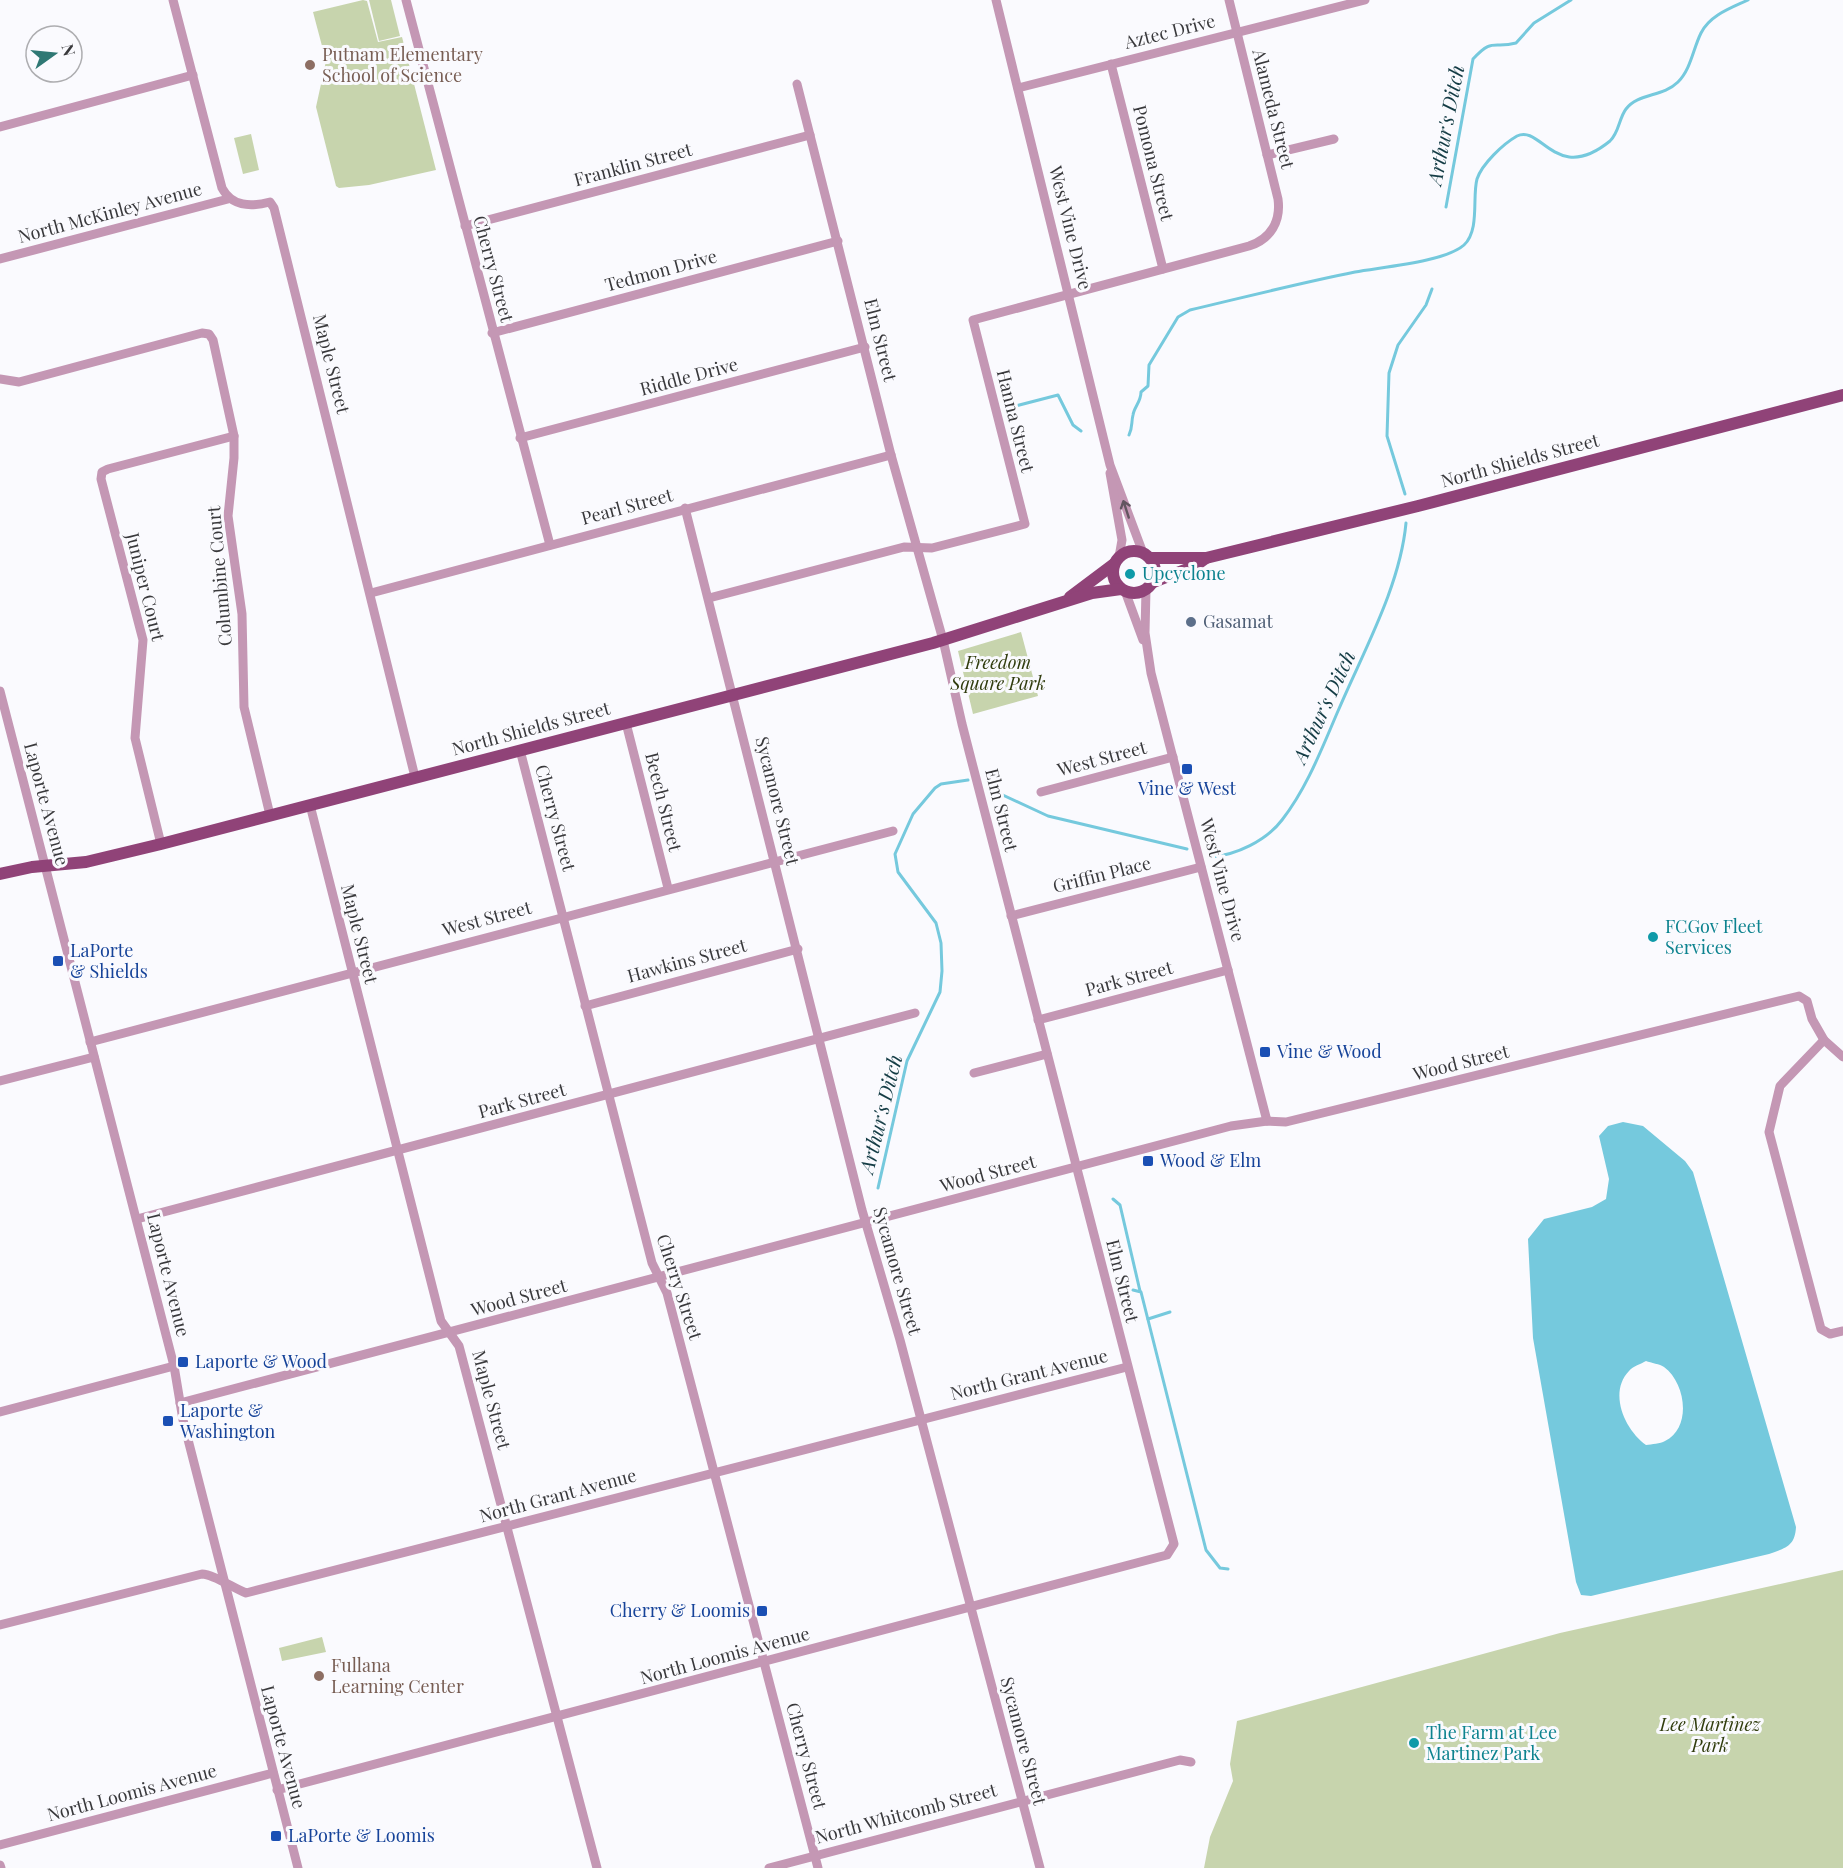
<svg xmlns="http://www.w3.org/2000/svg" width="1843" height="1868" font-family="'Playfair Display',serif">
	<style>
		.green { fill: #c7d4ad }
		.water { fill: #75c9dd; fill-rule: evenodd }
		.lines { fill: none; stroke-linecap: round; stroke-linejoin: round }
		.stream { stroke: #75c9dd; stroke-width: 3 }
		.minor { stroke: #c497b4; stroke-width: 9 }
		.major { stroke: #904378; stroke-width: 12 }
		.oneway { stroke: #635560 }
		.education-dot { fill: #8d6e63; stroke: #fafafe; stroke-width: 2 }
		.culture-dot { fill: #0f9aa8; stroke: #fafafe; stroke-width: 2 }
		.service-dot { fill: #5c6f8a; stroke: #fafafe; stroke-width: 2 }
		.transit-dot { fill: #1a4fb4; stroke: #fafafe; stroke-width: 2 }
		.labels { text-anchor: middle; stroke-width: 6; stroke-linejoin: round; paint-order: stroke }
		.street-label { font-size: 18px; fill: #39393c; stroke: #fafafe }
		.education-label { font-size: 18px; fill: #785e54; stroke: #fafafe; text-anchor: start }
		.culture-label { font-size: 18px; fill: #0d838f; stroke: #fafafe; text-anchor: start }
		.service-label { font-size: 18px; fill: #4e5e75; stroke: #fafafe; text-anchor: start }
		.park-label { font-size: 18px; font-style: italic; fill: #303c0d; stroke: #fafafe }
		.transit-label { font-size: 18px; fill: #164399; stroke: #fafafe; text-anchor: start }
		.water-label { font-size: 20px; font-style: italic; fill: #143c45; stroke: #fafafe }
	</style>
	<rect width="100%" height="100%" fill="#fafafe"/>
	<g class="green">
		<path d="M363 0 367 1 378 42 402 37 436 170 369 185 339 188 336 186 316 107 326 61 313 12Z"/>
		<path d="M369 0H391L400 36 379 41Z"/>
		<path d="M251 134 259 170 243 174 234 138Z"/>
		<path d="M1021 632 1038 696 973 714 958 651Z"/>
		<path d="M1843 1570V1868H1204L1210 1837 1233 1781 1230 1764 1237 1721 1560 1633Z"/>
		<path d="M322 1637 326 1652 282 1661 279 1648Z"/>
	</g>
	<path class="water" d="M1623 1122 1643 1126 1685 1161 1693 1172 1796 1527C1795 1546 1786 1548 1769 1554L1591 1596 1581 1595 1576 1582 1533 1338 1528 1239 1544 1219 1592 1207 1606 1199 1609 1179 1599 1136 1608 1126ZM1646 1361C1651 1363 1660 1364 1664 1367 1686 1383 1692 1428 1665 1441 1660 1444 1652 1444 1646 1445 1625 1430 1608 1393 1629 1371 1633 1366 1641 1364 1646 1361Z"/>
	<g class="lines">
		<g class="stream">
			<path d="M1446 207 1473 59C1493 37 1493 49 1516 43L1534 23 1571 0"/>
			<path d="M1008 408 1058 395 1073 425 1081 431"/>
			<path d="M1129 435C1133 426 1131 423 1133 415 1134 407 1141 402 1141 392L1148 386 1149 365 1178 317 1190 310C1245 297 1300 283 1355 272 1381 267 1445 262 1464 245 1480 230 1472 197 1477 179 1482 164 1503 144 1517 136 1541 124 1556 185 1610 141 1619 133 1619 118 1626 109 1638 93 1663 97 1678 82 1691 69 1693 49 1701 33 1710 15 1731 8 1748 0"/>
			<path d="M1405 494 1387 436 1389 373 1398 345 1426 305 1432 289"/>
			<path d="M992 790 1048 816 1187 849"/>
			<path d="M1211 857C1236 855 1266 841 1282 820 1307 788 1322 748 1338 711 1363 652 1400 587 1406 523"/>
			<path d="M878 1188 907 1061 940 992 942 971 941 943 936 923 898 872 895 854 913 814 935 788 941 784 968 780"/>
			<path d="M1113 1199 1120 1205 1140 1291"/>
			<path d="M1133 1290 1141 1292 1206 1550 1220 1568 1228 1569"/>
			<path d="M1148 1319 1170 1312"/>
		</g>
		<g class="minor">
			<path d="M173 0 222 188C232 207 251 207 270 202L274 208 415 777"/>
			<path d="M406 0 550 545"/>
			<path d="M996 0 1110 465 1143 553"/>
			<path d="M1111 64 1163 269"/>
			<path d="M1018 88 1365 0"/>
			<path d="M0 127 193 75"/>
			<path d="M1267 155 1334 139"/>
			<path d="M465 226 810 135"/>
			<path d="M0 259 228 199"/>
			<path d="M492 333 838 241"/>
			<path d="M0 379 19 382 202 333 209 334 213 340 234 436V458L228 516 242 614 244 707 270 815"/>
			<path d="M520 438 865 347"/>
			<path d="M1110 473 1122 540 1119 557"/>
			<path d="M685 508 862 1210 900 1340 1040 1868"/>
			<path d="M1146 589 1145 633 1151 673 1267 1121"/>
			<path d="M1125 591 1143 640"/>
			<path d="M371 593 891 455"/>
			<path d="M709 598 904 547 932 548 1025 524 973 320 1249 246C1271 239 1281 221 1278 199L1229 0"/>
			<path d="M0 691 174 1366 183 1420 298 1868"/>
			<path d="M626 723 668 888"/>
			<path d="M520 750 652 1263 667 1293 818 1868"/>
			<path d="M1041 792 1173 757"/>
			<path d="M310 805 441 1321 459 1346 597 1868"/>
			<path d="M161 844 135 738 143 640 101 479 102 472 108 469 234 436"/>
			<path d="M1011 916 1201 867"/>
			<path d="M585 1006 798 949"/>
			<path d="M1038 1020 1228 970"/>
			<path d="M1824 1040 1780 1086 1769 1132 1821 1329 1830 1334 1843 1331"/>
			<path d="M90 1042 893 831"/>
			<path d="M974 1073 1047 1054"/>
			<path d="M0 1081 94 1057"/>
			<path d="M137 1219 915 1013"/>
			<path d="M180 1403 1231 1126 1267 1121 1286 1122 1799 996 1807 1001 1812 1019 1824 1040 1843 1057"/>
			<path d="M0 1412 174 1366"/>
			<path d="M0 1625 202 1574C213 1574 233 1588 246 1593L1127 1367"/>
			<path d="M277 1790 1159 1557 1167 1555 1174 1544 962 724 943 640 891 455 797 84"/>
			<path d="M0 1845 273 1773"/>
			<path d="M0 1865 1 1868"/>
			<path d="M769 1868 1180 1760 1191 1762"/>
		</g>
		<g class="major">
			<circle cx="1134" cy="572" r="21"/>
			<path d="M1150 558H1206L1418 506 1843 395"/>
			<path d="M1151 583 1195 566 1206 558"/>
			<path d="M1070 597 1114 564"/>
			<path d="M0 874 32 867 86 862 161 844 933 643 1092 593 1121 589"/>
		</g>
	</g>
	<defs><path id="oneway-shaft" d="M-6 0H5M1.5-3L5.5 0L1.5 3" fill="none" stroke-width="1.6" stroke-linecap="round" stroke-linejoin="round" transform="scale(1.5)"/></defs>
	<use class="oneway" href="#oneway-shaft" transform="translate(1126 509) rotate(-108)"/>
	<g class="education-dot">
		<circle cx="310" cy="65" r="6"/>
		<circle cx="319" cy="1676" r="6"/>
	</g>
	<g class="culture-dot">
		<circle cx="1130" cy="574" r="6"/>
		<circle cx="1653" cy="937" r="6"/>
		<circle cx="1414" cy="1743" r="6"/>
	</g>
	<circle class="service-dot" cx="1191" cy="622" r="6"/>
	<g class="transit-dot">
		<rect x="1181" y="763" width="12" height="12" rx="3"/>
		<rect x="52" y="955" width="12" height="12" rx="3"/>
		<rect x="1259" y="1046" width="12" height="12" rx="3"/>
		<rect x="1142" y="1155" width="12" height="12" rx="3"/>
		<rect x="177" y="1356" width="12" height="12" rx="3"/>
		<rect x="162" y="1415" width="12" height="12" rx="3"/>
		<rect x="756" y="1605" width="12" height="12" rx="3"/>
		<rect x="270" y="1830" width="12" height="12" rx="3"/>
	</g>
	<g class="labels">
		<g class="street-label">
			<text transform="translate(1170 32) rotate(-14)" y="6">Aztec Drive</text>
			<text transform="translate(1273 109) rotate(76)" y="6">Alameda Street</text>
			<text transform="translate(1153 163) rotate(76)" y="6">Pomona Street</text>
			<text transform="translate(633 165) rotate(-15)" y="6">Franklin Street</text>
			<text transform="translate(110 213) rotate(-15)" y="6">North McKinley Avenue</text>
			<text transform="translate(1070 228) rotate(76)" y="6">West Vine Drive</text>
			<text transform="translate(493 269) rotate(75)" y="6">Cherry Street</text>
			<text transform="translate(661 271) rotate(-15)" y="6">Tedmon Drive</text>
			<text transform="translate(880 340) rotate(76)" y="6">Elm Street</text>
			<text transform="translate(331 364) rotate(76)" y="6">Maple Street</text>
			<text transform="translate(689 377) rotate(-15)" y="6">Riddle Drive</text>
			<text transform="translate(1015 421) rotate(76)" y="6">Hanna Street</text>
			<text transform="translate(1520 461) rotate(-15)" y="6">North Shields Street</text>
			<text transform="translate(627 507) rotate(-15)" y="6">Pearl Street</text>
			<text transform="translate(220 576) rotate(-95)" y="6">Columbine Court</text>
			<text transform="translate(145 587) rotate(76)" y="6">Juniper Court</text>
			<text transform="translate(531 729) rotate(-15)" y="6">North Shields Street</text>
			<text transform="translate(1102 759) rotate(-15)" y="6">West Street</text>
			<text transform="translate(777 801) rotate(76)" y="6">Sycamore Street</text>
			<text transform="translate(663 802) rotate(76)" y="6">Beech Street</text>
			<text transform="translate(46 804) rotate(75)" y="6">Laporte Avenue</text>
			<text transform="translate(1001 810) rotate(76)" y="6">Elm Street</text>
			<text transform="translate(555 818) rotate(75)" y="6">Cherry Street</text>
			<text transform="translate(1102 875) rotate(-14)" y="6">Griffin Place</text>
			<text transform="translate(1222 880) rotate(75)" y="6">West Vine Drive</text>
			<text transform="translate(487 919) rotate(-15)" y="6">West Street</text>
			<text transform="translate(359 934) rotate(76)" y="6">Maple Street</text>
			<text transform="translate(687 961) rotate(-15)" y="6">Hawkins Street</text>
			<text transform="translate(1129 979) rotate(-15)" y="6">Park Street</text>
			<text transform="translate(1461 1063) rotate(-14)" y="6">Wood Street</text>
			<text transform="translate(522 1101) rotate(-15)" y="6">Park Street</text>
			<text transform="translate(988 1174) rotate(-15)" y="6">Wood Street</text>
			<text transform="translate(897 1271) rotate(74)" y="6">Sycamore Street</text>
			<text transform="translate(168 1275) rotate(76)" y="6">Laporte Avenue</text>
			<text transform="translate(1122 1281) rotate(76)" y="6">Elm Street</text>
			<text transform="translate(679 1287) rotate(72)" y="6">Cherry Street</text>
			<text transform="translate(519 1298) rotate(-15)" y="6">Wood Street</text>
			<text transform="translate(1029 1375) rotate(-14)" y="6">North Grant Avenue</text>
			<text transform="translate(491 1400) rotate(75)" y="6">Maple Street</text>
			<text transform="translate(558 1496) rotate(-15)" y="6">North Grant Avenue</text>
			<text transform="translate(725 1656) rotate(-15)" y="6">North Loomis Avenue</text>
			<text transform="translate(1023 1741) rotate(75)" y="6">Sycamore Street</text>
			<text transform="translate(283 1747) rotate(75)" y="6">Laporte Avenue</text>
			<text transform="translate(806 1756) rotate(75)" y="6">Cherry Street</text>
			<text transform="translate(132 1793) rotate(-15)" y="6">North Loomis Avenue</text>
			<text transform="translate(906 1814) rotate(-15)" y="6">North Whitcomb Street</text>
		</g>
		<g class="education-label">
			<text x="322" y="61">Putnam Elementary<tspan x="322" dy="21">School of Science</tspan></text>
			<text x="331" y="1672">Fullana<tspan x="331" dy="21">Learning Center</tspan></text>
		</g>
		<g class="culture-label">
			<text x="1142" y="580">Upcyclone</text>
			<text x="1665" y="933">FCGov Fleet<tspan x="1665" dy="21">Services</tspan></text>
			<text x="1426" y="1739">The Farm at Lee<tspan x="1426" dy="21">Martinez Park</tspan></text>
		</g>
		<g class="service-label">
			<text x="1203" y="628">Gasamat</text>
		</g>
		<g class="park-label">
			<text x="998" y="669">Freedom<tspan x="998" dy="21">Square Park</tspan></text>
			<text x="1710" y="1731">Lee Martinez<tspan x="1710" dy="21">Park</tspan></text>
		</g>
		<g class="transit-label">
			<text x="1187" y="795" text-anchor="middle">Vine &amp; West</text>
			<text x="70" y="957">LaPorte<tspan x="70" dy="21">&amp; Shields</tspan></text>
			<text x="1277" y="1058">Vine &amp; Wood</text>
			<text x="1160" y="1167">Wood &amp; Elm</text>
			<text x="195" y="1368">Laporte &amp; Wood</text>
			<text x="180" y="1417">Laporte &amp;<tspan x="180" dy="21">Washington</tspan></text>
			<text x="750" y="1617" text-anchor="end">Cherry &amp; Loomis</text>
			<text x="288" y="1842">LaPorte &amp; Loomis</text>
		</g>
		<g class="water-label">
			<text transform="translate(1446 125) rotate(-79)" y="7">Arthur's Ditch</text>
			<text transform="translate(1324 707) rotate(-65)" y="7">Arthur's Ditch</text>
			<text transform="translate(881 1114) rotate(-76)" y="7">Arthur's Ditch</text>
		</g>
	</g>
	<g transform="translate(54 54) rotate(75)"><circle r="28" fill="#fafafe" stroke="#adadb0" stroke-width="1.5"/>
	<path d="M0-4.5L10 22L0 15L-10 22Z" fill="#2f7874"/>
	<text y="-9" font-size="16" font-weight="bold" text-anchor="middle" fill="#39393c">N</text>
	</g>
</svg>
